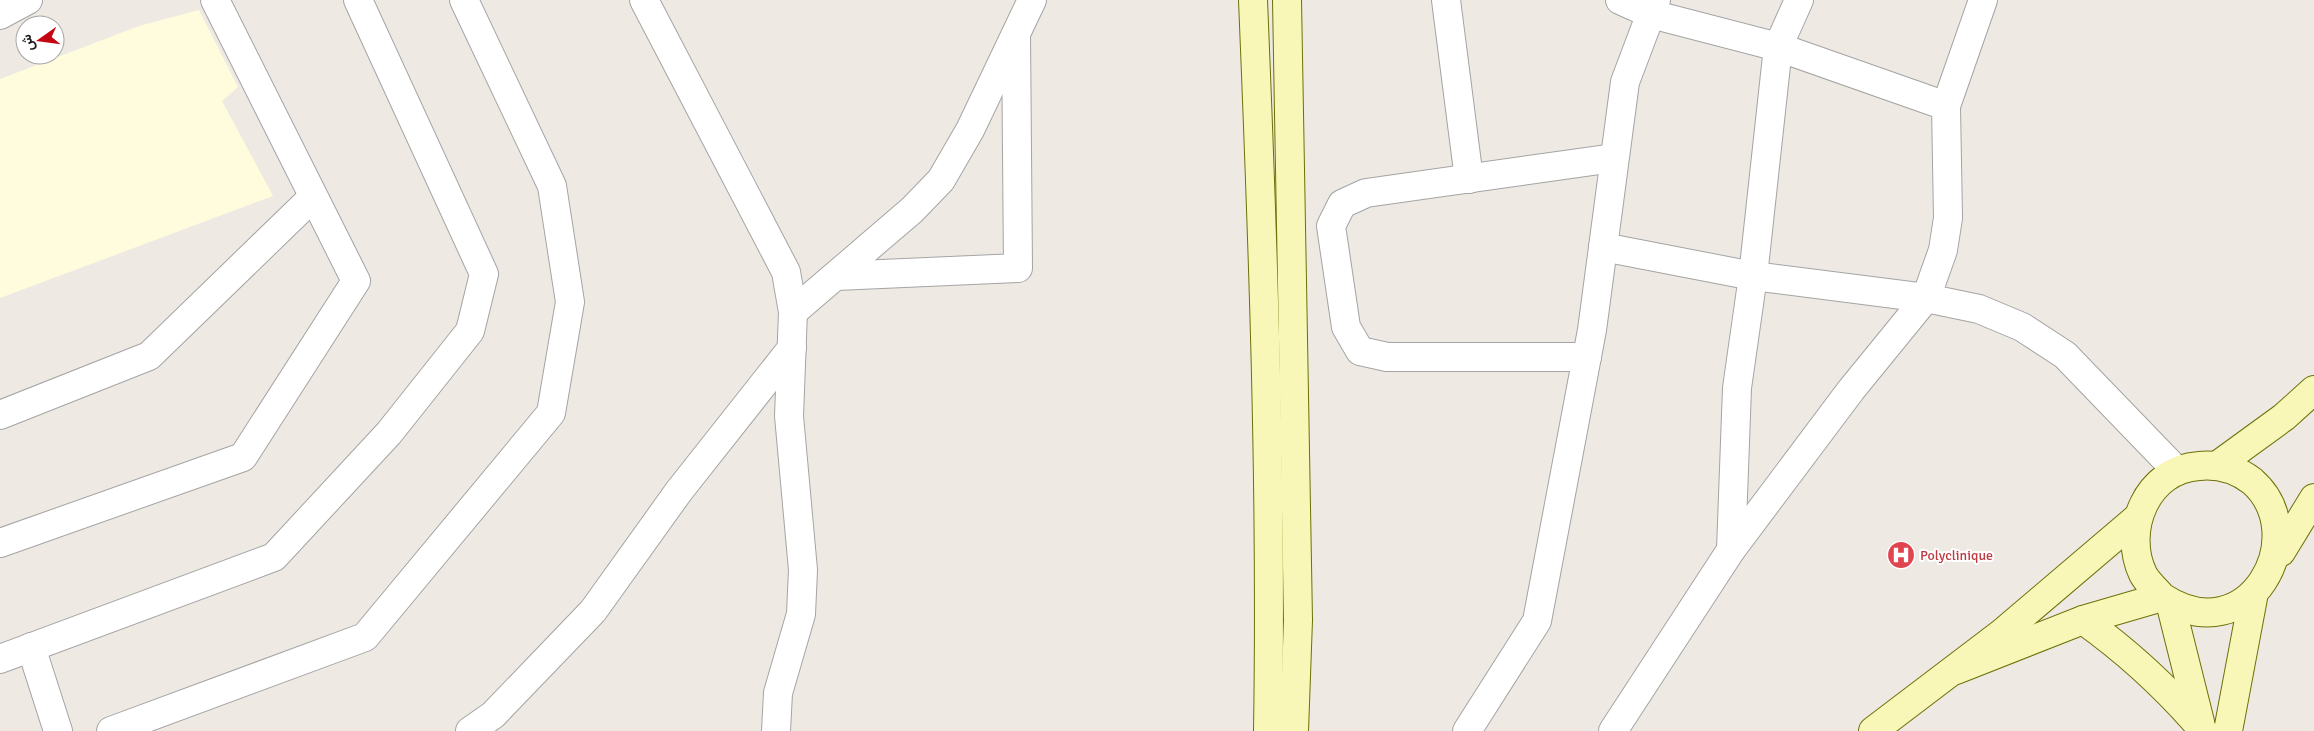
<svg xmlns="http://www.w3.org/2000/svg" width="2314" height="731" font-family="Signika,Vazirmatn,sans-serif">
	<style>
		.education { fill: #fefcdc }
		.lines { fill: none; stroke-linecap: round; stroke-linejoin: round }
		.street-casing { stroke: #a4a4a4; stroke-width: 30 }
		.secondary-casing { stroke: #6c7107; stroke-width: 30 }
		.street { stroke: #fff; stroke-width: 28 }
		.secondary { stroke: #f8f7b7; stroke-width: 28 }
		.labels { text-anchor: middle; stroke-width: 4; stroke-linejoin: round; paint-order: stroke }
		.health-label { font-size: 14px; fill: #be3a42; stroke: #fff; text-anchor: start }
	</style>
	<rect width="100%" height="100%" fill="#eeeae3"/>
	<path class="education" d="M199 10 238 87 222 101 273 196 0 298V79L139 26Z"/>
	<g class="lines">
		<g class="street-casing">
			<g id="street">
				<path d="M644 0 786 272 793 312 789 416 803 570 801 614 778 693 776 731"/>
				<path d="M1446 0 1469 179"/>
				<path d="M1620 0 1651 14 1778 47 1946 106"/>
				<path d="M0 15 28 0"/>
				<path d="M1603 247 1753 276 1926 298 1979 309 2022 327 2065 355 2177 471"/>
				<path d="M836 276 1018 268 1016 34"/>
				<path d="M793 312 912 210 941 180 970 130 1032 0"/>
				<path d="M1587 357H1387L1360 351 1346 327 1331 226 1342 204 1366 193 1614 158"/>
				<path d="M0 415 149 356 313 197"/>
				<path d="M0 543 243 457 356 281 215 0"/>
				<path d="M1731 550 1737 388 1753 276 1778 47 1799 0"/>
				<path d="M31 647 58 731"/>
				<path d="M0 659 274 557 389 433 470 331 484 274 358 0"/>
				<path d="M111 731 365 637 551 413 570 302 552 186 464 0"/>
				<path d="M470 731 493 715 593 611 679 491 792 348"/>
				<path d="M1467 731 1537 621 1592 330 1625 82 1656 0"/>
				<path d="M1613 731 1731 550 1851 390 1926 298 1943 250 1948 218 1946 106 1983 0"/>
			</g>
		</g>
		<g class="secondary-casing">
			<g id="secondary">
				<path d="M1253 0C1263 243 1272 487 1268 731"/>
				<path d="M1287 0 1298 620 1294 731"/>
				<path d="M2218 465 2284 417 2314 390"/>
				<path d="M2281 552 2314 498"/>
				<path d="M2170 602 2200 722"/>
				<path d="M2083 620C2128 652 2166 687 2202 729"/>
				<path d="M1956 670 2083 620 2162 597C2249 655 2314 535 2252 481 2236 469 2219 464 2199 466 2147 469 2122 530 2143 574 2147 582 2156 590 2162 597"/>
				<path d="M1873 731 2002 633 2137 518"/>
				<path d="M2228 731 2253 598"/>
			</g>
		</g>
		<use href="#street" class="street"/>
		<use href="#secondary" class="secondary"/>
	</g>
	<defs>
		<g id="hospital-disc" transform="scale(1.4375)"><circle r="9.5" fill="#e0444e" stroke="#fff"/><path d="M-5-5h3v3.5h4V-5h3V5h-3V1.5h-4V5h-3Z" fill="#fff"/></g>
	</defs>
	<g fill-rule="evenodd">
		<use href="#hospital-disc" x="1901" y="555"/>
	</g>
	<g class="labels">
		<g class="health-label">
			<text x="1920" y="560">Polyclinique</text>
		</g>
	</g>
	<g transform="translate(40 40) rotate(256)"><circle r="24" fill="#ffffff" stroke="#a5a5a5"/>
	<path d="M0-4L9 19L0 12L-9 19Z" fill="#c50511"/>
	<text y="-8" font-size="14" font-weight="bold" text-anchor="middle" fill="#1d1d1d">ش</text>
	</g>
</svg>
